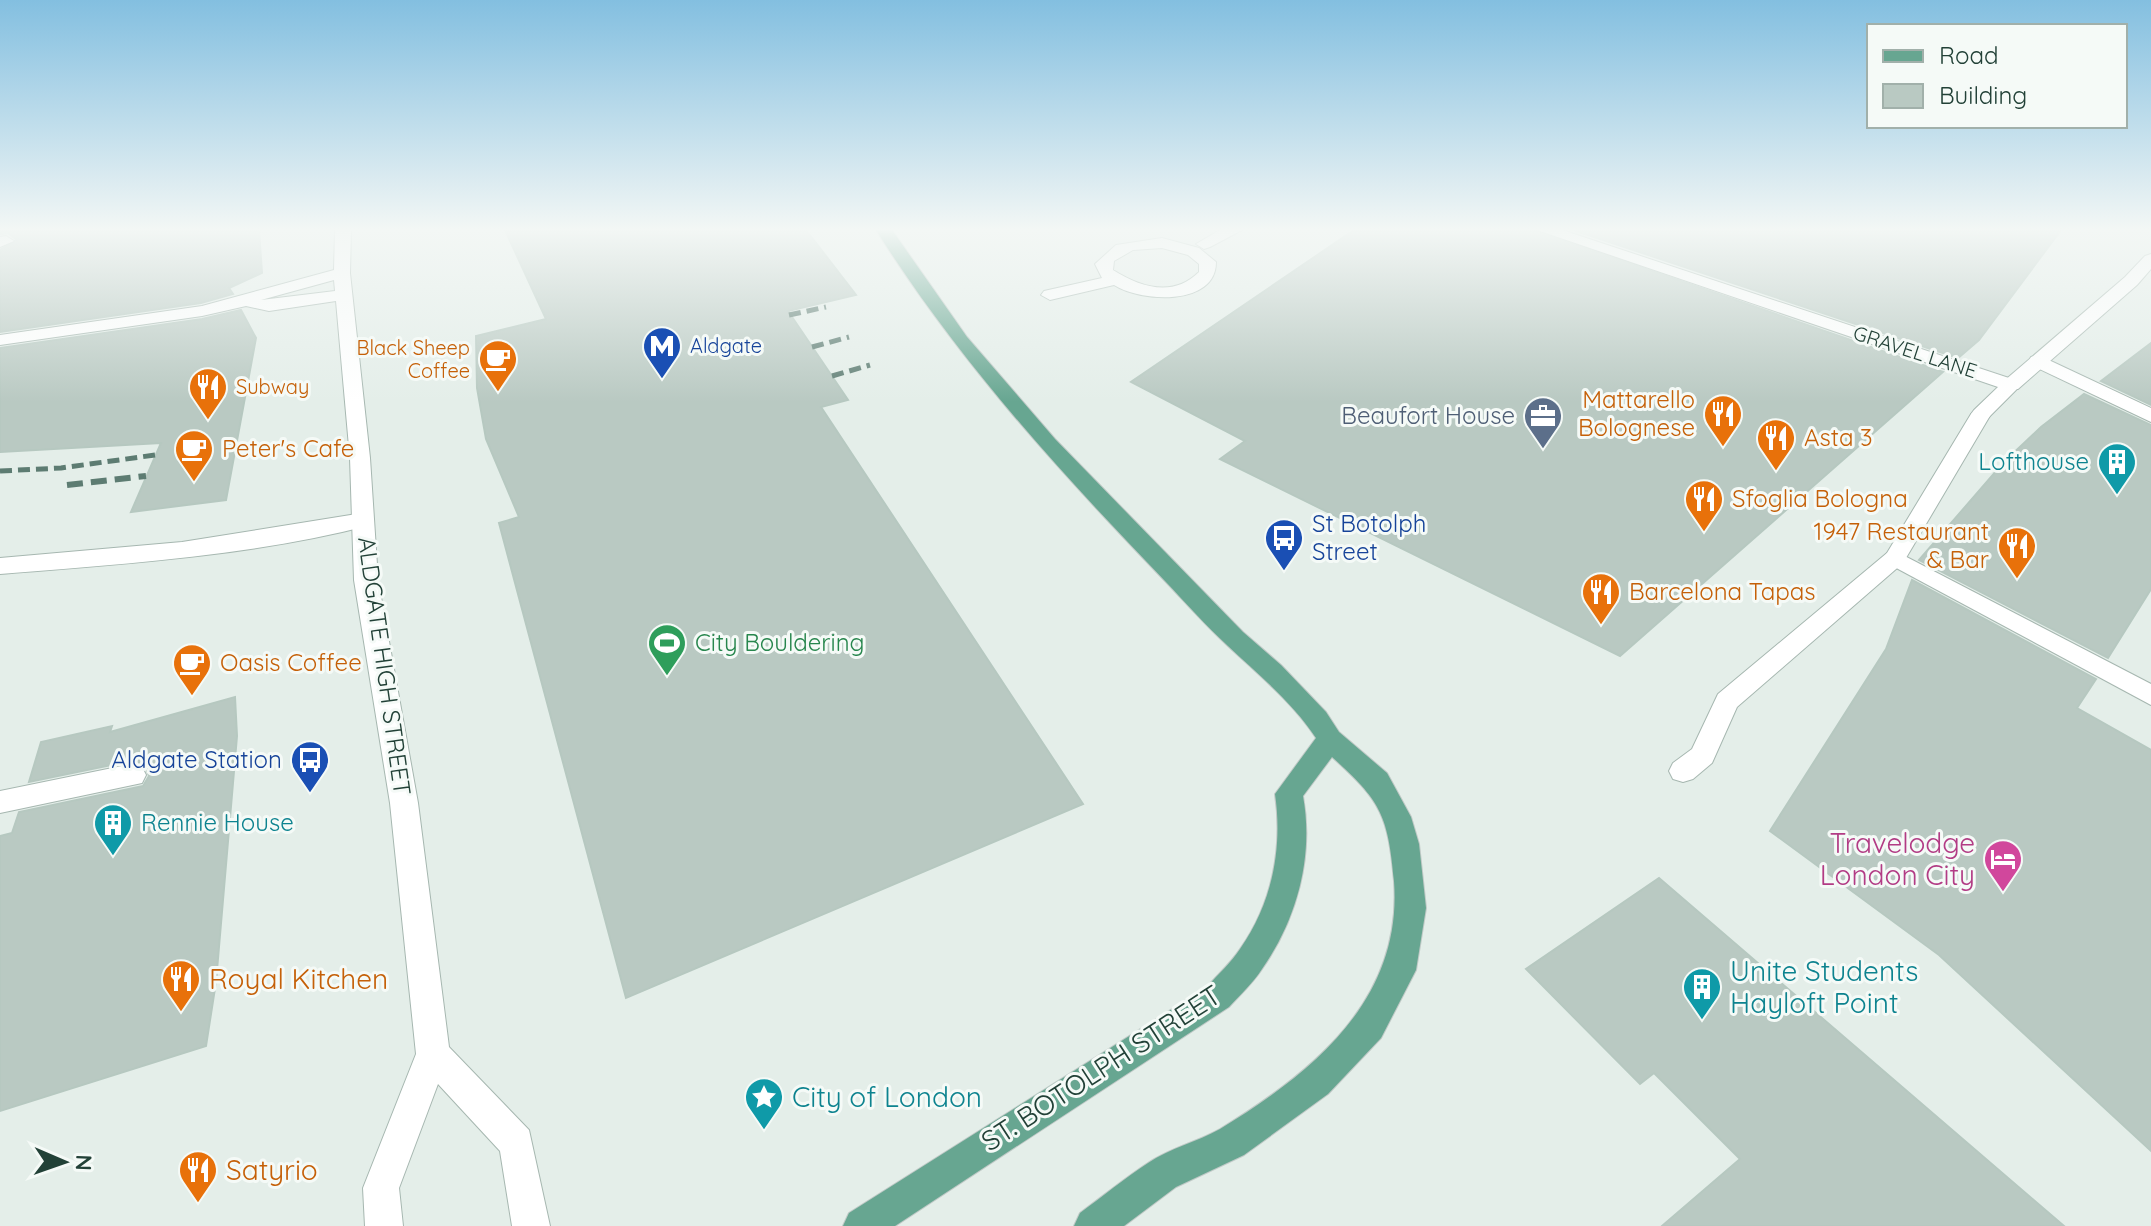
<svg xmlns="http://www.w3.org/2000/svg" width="2151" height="1226" font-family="Quicksand,sans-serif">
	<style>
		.building { fill: #b9c9c2; stroke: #b6c8c0; stroke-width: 2 }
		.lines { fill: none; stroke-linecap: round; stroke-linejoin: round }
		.service-casing { stroke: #a6b7b0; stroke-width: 2 }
		.pedestrian-casing { stroke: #a6b7b0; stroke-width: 2 }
		.minor-casing { stroke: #a6b7b0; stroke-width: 2 }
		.tertiary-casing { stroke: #a6b7b0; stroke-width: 2 }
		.primary-casing { stroke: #c1cac7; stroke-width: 2 }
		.service { fill: #fff; fill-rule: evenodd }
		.pedestrian { fill: #fff; fill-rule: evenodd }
		.minor { fill: #fff; fill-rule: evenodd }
		.tertiary { fill: #fff; fill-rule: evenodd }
		.primary { fill: #67a691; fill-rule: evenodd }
		.rail-far1 { stroke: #5d7c72; stroke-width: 5; stroke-dasharray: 12 6; stroke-linecap: butt }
		.rail { stroke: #5d7c72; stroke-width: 6; stroke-dasharray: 16 8; stroke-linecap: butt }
		.labels { text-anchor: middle; stroke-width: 6; stroke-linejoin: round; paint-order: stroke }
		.far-transit-label { font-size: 20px; fill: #164399; stroke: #f5faf7; text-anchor: start }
		.far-food-label { font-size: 20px; fill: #c56008; stroke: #f5faf7; text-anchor: end }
		.far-street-label { font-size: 20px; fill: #224137; stroke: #f5faf7 }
		.food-label { font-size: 24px; fill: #c56008; stroke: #f5faf7; text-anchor: start }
		.service-label { font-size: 24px; fill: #4e5e75; stroke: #f5faf7; text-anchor: end }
		.culture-label { font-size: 24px; fill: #0d838f; stroke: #f5faf7; text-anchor: end }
		.transit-label { font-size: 24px; fill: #164399; stroke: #f5faf7; text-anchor: start }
		.leisure-label { font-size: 24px; fill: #27864d; stroke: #f5faf7; text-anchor: start }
		.street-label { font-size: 24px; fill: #224137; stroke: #f5faf7 }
		.near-hotel-label { font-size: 28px; fill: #b23c85; stroke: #f5faf7; text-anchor: end }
		.near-culture-label { font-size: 28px; fill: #0d838f; stroke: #f5faf7; text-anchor: start }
		.near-food-label { font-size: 28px; fill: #c56008; stroke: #f5faf7; text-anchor: start }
		.near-street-label { font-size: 28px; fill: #224137; stroke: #f5faf7 }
	</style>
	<rect width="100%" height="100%" fill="#e4eee9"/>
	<g class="building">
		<path d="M0 230H259L262 273 229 288 233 294 201 303 0 332V250L17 240 8 233 0 234Z"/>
		<path d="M505 230H806L856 295 788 311 848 400 821 407 1083 804 626 998 499 523 519 517 486 439 477 388 476 336 546 319Z"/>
		<path d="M1354 230H1534L1943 372 1620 656 1220 459 1245 441 1131 382Z"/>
		<path d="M1573 230H2061L1979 340 1958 358Z"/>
		<path d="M241 310 256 338 226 500 131 512 161 443 0 452V348L202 319Z"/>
		<path d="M2151 343V405L2101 381Z"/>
		<path d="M2084 394 2151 425V589L2108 658 1919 560 2004 462 2041 427Z"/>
		<path d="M1912 580 2096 679 2077 708 2151 750V1151L1939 955 1770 831 1886 649Z"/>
		<path d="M235 697 237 736 216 982 206 1046 0 1111V836L12 833 19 812 143 786 149 776 145 766 131 761 29 782 41 742 112 726 110 732Z"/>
		<path d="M1659 878 2064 1226H1662L1740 1159 1654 1073 1640 1084 1526 969Z"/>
	</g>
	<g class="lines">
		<g class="service-casing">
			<g id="service">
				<path d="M363 513 371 515 374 520 371 525C251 556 123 564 0 574V558L182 542Z"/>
				<path d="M1895 551 2151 684V705L1887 563 1884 558 1887 553Z"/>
			</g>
		</g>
		<g class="pedestrian-casing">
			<g id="pedestrian">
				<path d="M1162 238 1199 248 1216 262C1216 307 1140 302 1114 285L1050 300 1041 295 1044 291 1102 278 1095 264 1116 245ZM1162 248 1188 255 1199 264V272C1173 298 1140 287 1113 270L1114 261 1133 250Z"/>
				<path d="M1981 408 1991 414 1903 563 1737 707 1712 763 1693 779 1683 782 1673 779 1669 771 1673 763 1692 749 1718 694 1887 553 1971 414Z"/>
			</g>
		</g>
		<g class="minor-casing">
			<g id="minor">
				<path d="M1220 230H1242L1210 247 1204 249 1196 244Z"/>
				<path d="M1537 230H1562L2018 381 2021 385 1988 418H1974L1971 414 1974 410 1998 387Z"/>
				<path d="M6 236 14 241 0 247V237Z"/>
				<path d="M2038 355 2151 408V422L2031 365 2029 361 2031 357Z"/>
				<path d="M132 764 142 767 146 775 142 783 0 813V791Z"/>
			</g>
		</g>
		<g class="tertiary-casing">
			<g id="tertiary">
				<path d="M335 230H351L350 273 370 458 378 580 418 803 449 1047 529 1130 550 1226H512L500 1151 438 1084 399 1188 403 1226H365L363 1188 416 1054 390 803 354 580 350 458 336 301 269 311 246 306 202 316 0 345V335L202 306 334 270ZM334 280 335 291 261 300Z"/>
				<path d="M2151 254V269L2137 285 2018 389H2004L2001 385 2004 381 2125 277 2145 256Z"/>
			</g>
		</g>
		<g class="primary-casing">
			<path id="primary" d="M876 230H892L967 337 1055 439 1243 632 1281 665 1326 712 1339 732 1387 773 1411 817 1419 844 1426 908 1416 970 1381 1038 1328 1094 1244 1155 1176 1187 1124 1226H1074L1080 1213C1103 1196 1125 1178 1148 1163 1170 1148 1197 1142 1220 1129 1312 1073 1403 1000 1394 881 1388 815 1381 801 1332 757L1303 796C1314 856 1297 919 1262 969 1253 983 1240 995 1229 1007L895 1226H843L849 1213 1207 987C1218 974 1231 963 1240 949 1272 904 1283 848 1275 794L1316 738C1293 703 1259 675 1228 646 1206 626 1186 603 1165 581 1059 471 958 360 876 230Z"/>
		</g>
		<use href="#service" class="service"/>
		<use href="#pedestrian" class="pedestrian"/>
		<use href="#minor" class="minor"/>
		<use href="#tertiary" class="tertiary"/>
		<use href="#primary" class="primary"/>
		<g class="rail-far1">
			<path d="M789 315 826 307"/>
			<path d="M812 347 849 337"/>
			<path d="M832 376 870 365"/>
			<path d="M0 471 61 468 155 455"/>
		</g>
		<path class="rail" d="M67 485 146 476"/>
	</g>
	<linearGradient id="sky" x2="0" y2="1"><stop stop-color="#83bfe0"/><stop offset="0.57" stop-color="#f3f7f5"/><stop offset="1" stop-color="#f3f7f5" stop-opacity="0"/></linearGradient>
	<rect width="2151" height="402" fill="url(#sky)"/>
	<defs>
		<g id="metro-pin" transform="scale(2)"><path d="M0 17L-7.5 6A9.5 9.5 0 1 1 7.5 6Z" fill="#1a4fb4" stroke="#f5faf7"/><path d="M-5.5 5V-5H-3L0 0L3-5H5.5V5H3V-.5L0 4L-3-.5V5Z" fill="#fff"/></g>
		<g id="cafe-pin" transform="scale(2)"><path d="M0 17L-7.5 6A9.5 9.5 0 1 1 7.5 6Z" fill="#e8710a" stroke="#f5faf7"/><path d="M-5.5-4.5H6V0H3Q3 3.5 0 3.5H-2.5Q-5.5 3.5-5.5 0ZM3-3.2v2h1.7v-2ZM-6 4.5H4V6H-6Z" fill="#fff"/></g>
		<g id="restaurant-pin" transform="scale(2)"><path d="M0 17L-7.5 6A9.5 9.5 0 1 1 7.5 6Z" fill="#e8710a" stroke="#f5faf7"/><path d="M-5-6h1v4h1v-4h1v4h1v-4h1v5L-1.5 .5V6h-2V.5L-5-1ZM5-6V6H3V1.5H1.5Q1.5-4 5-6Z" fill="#fff"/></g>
		<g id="office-pin" transform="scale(2)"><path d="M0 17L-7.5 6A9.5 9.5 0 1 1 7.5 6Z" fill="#5c6f8a" stroke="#f5faf7"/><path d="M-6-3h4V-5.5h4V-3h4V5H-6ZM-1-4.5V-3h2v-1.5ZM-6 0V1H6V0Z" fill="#fff"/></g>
		<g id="building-pin" transform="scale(2)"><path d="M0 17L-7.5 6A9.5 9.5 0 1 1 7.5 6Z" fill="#0f9aa8" stroke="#f5faf7"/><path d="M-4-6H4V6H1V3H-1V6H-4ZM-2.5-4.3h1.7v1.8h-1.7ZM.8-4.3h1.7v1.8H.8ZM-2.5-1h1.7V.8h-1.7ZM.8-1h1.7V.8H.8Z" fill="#fff"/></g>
		<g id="bus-pin" transform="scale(2)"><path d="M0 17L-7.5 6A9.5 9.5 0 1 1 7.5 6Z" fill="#1a4fb4" stroke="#f5faf7"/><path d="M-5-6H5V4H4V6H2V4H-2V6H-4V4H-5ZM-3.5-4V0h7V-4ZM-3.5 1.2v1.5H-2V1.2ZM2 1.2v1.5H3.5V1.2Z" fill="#fff"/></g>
		<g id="stadium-pin" transform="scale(2)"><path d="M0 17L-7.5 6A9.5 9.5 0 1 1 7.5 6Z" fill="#2e9e5b" stroke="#f5faf7"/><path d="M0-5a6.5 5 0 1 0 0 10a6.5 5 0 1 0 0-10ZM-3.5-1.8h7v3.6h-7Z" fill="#fff"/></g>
		<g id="hotel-pin" transform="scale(2)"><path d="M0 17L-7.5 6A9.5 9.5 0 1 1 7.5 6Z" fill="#d1479c" stroke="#f5faf7"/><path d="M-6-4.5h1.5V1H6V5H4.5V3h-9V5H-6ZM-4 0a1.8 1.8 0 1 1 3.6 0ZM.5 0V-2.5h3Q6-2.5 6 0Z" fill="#fff"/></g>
		<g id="sight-pin" transform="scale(2)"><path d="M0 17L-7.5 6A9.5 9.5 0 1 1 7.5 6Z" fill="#0f9aa8" stroke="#f5faf7"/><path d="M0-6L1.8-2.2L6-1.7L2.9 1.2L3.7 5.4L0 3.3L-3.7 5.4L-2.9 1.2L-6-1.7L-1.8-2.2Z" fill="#fff"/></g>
	</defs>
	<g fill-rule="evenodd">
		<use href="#metro-pin" x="662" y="346"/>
		<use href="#cafe-pin" x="498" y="359"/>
		<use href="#restaurant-pin" x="208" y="387"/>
		<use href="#restaurant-pin" x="1723" y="414"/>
		<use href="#office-pin" x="1543" y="416"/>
		<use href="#restaurant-pin" x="1776" y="438"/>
		<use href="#cafe-pin" x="194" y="449"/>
		<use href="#building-pin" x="2117" y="462"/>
		<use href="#restaurant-pin" x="1704" y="499"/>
		<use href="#bus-pin" x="1284" y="538"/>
		<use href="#restaurant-pin" x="2017" y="546"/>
		<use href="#restaurant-pin" x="1601" y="592"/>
		<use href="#stadium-pin" x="667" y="643"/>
		<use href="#cafe-pin" x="192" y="663"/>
		<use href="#bus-pin" x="310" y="760"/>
		<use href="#building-pin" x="113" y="823"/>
		<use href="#hotel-pin" x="2003" y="859"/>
		<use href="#restaurant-pin" x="181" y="979"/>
		<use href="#building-pin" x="1702" y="987"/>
		<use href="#sight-pin" x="764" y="1097"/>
		<use href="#restaurant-pin" x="198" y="1170"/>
	</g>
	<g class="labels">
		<g class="far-transit-label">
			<text x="690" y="353">Aldgate</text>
		</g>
		<g class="far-food-label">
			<text x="470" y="355">Black Sheep<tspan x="470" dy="23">Coffee</tspan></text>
			<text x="236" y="394" text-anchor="start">Subway</text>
		</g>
		<g class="far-street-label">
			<text transform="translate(1915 352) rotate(18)" y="7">GRAVEL LANE</text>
		</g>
		<g class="food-label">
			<text x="1695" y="408" text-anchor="end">Mattarello<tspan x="1695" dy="28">Bolognese</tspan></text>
			<text x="1804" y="446">Asta 3</text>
			<text x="222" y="457">Peter's Cafe</text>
			<text x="1732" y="507">Sfoglia Bologna</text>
			<text x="1989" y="540" text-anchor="end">1947 Restaurant<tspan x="1989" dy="28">&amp; Bar</tspan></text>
			<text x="1629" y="600">Barcelona Tapas</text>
			<text x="220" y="671">Oasis Coffee</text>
		</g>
		<g class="service-label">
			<text x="1515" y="424">Beaufort House</text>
		</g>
		<g class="culture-label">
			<text x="2089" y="470">Lofthouse</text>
			<text x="141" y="831" text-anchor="start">Rennie House</text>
		</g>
		<g class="transit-label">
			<text x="1312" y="532">St Botolph<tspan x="1312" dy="28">Street</tspan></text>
			<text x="282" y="768" text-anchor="end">Aldgate Station</text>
		</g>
		<g class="leisure-label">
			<text x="695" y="651">City Bouldering</text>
		</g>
		<g class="street-label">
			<text transform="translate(384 666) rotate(82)" y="8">ALDGATE HIGH STREET</text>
		</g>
		<g class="near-hotel-label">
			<text x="1975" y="853">Travelodge<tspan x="1975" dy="32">London City</tspan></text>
		</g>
		<g class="near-culture-label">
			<text x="1730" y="981">Unite Students<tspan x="1730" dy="32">Hayloft Point</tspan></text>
			<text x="792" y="1107">City of London</text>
		</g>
		<g class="near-food-label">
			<text x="209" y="989">Royal Kitchen</text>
			<text x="226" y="1180">Satyrio</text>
		</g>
		<g class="near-street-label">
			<text transform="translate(1101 1068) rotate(-33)" y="10">ST. BOTOLPH STREET</text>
		</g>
	</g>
	<rect x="1867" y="24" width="260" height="104" fill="#f5faf7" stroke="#a1b0aa" stroke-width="2"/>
	<rect x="1883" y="50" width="40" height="12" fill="#67a691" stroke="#a1b0aa" stroke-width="2"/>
	<text x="1939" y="64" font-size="24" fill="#224137">Road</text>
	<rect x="1883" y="84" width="40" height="24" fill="#b9c9c2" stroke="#a1b0aa" stroke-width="2"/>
	<text x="1939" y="104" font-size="24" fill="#224137">Building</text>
	<g transform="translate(64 1162) rotate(92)" stroke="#f5faf7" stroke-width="6" paint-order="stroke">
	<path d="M0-6L14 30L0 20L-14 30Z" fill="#224137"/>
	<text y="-12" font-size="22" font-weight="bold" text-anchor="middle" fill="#224137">N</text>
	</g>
</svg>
